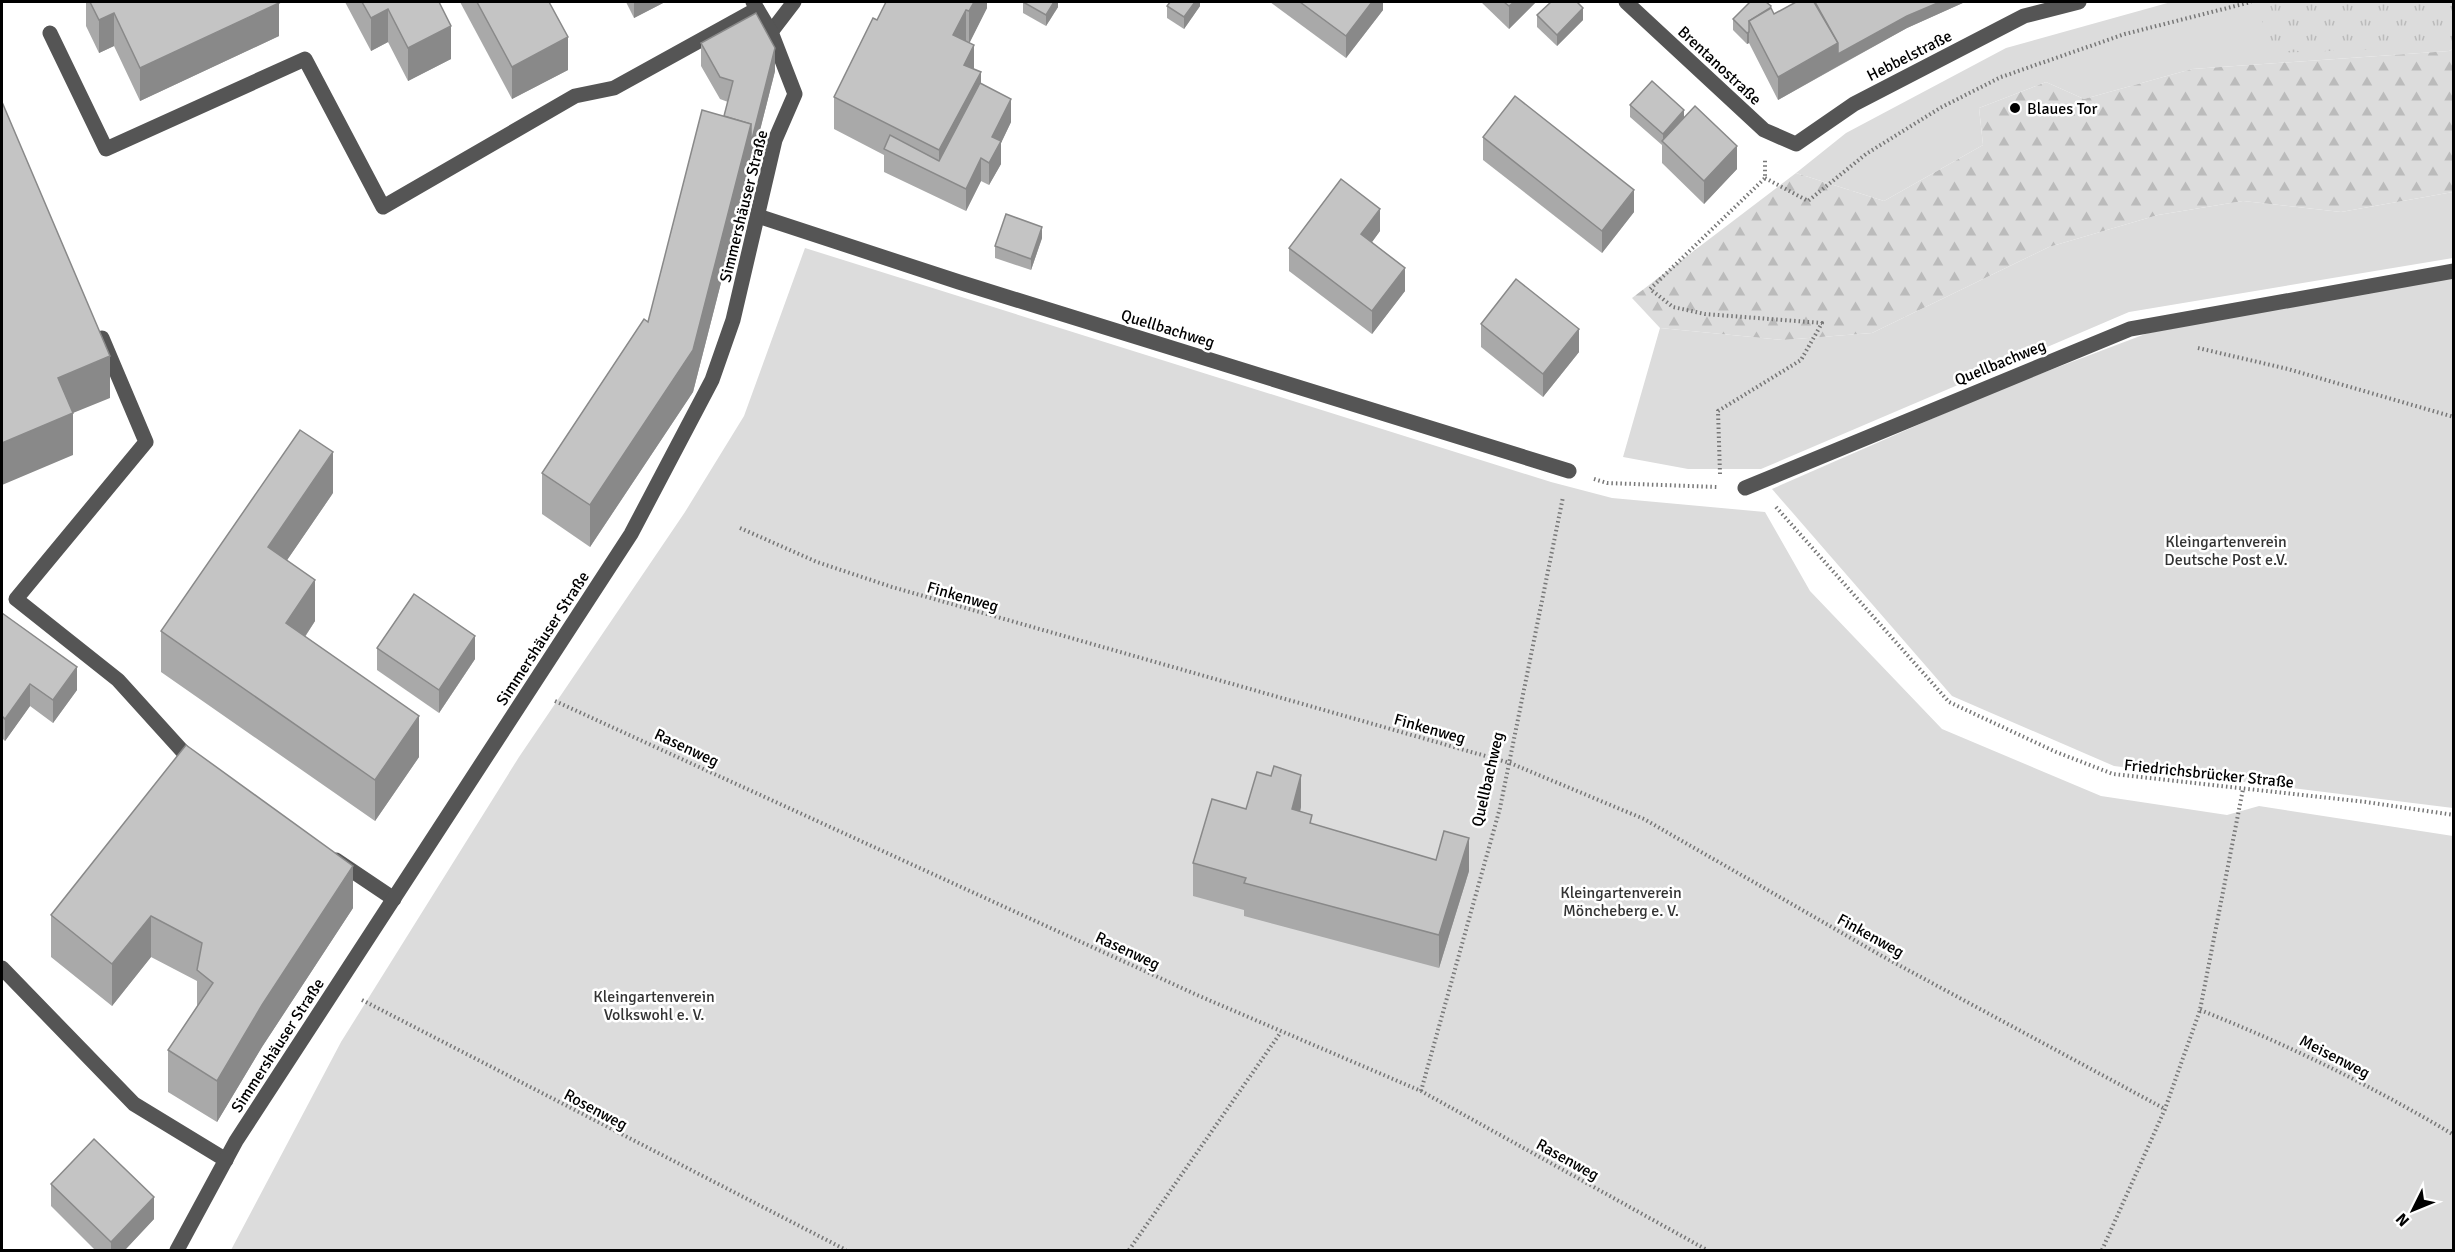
<svg xmlns="http://www.w3.org/2000/svg" width="2455" height="1252" font-family="Signika,sans-serif">
	<style>
		.green { fill: #dcdcdc }
		.forest { fill: url(#forest-firs) }
		.park { fill: url(#park-tufts) }
		.lines { fill: none; stroke-linecap: round; stroke-linejoin: round }
		.path { stroke: #777; stroke-width: 4; stroke-dasharray: 1.5 3; stroke-linecap: butt }
		.minor { stroke: #555; stroke-width: 15 }
		.wall { fill: #a9a9a9 }
		.shaded-wall { fill: #898989 }
		.building { fill: #c4c4c4; stroke: #898989; stroke-width: 1.5 }
		.poi-dot { fill: #000; stroke: #fff; stroke-width: 2 }
		.labels { text-anchor: middle; stroke-width: 5; stroke-linejoin: round; paint-order: stroke }
		.street-label { font-size: 16px; fill: #000; stroke: #fff }
		.poi-label { font-size: 16px; fill: #000; stroke: #fff; text-anchor: start }
		.park-label { font-size: 16px; fill: #333; stroke: #fff }
	</style>
	<defs>
		<pattern id="forest-firs" width="22" height="20" patternUnits="userSpaceOnUse" patternTransform="scale(1.5)"><rect width="22" height="20" fill="#dcdcdc"/><path d="M5 1l3.5 6h-7zM16 11l3.5 6h-7z" fill="#bbb"/></pattern>
		<pattern id="park-tufts" width="24" height="20" patternUnits="userSpaceOnUse" patternTransform="scale(1.5)"><rect width="24" height="20" fill="#dcdcdc"/><path d="M3 7l-1-3M5 7V3M7 7l1-3M15 17l-1-3M17 17v-4M19 17l1-3" fill="none" stroke="#bbb"/></pattern>
	</defs>
	<rect width="100%" height="100%" fill="#fff"/>
	<g class="green">
		<path d="M2171 2H2453V49L2449 51 2192 69 2084 99 2046 82 1979 108 1983 145 1884 201 1796 173 1846 133 2006 48Z"/>
		<path d="M2453 192V258L2129 312 1761 469H1688L1623 457 1660 328 1783 340 1872 333 2049 247 2158 215 2243 201 2341 212Z"/>
		<path d="M805 248 1551 482 1612 498 1765 512 1810 591 1942 729 2101 796 2227 815 2259 806 2453 836V1250H231L341 1042 519 757 685 512 744 416Z"/>
		<path d="M2453 277V808L2114 766 1952 696 1772 489 2000 389 2148 333Z"/>
	</g>
	<path class="forest" d="M2453 49V192L2341 212 2243 201 2158 215 2049 247 1872 333 1783 340 1660 328 1632 298 1796 173 1884 201 1983 145 1979 108 2046 82 2084 99 2192 69 2449 51Z"/>
	<path class="park" d="M2278 2H2453V44L2447 47 2269 53 2259 7Z"/>
	<g class="lines">
		<g class="path">
			<path d="M1765 178 1808 201 1866 154 1940 108 2001 77 2125 34 2251 2"/>
			<path d="M2198 348 2288 369 2454 417"/>
			<path d="M1720 474 1718 411 1801 360 1822 323 1705 314 1673 307 1650 289 1765 178V160"/>
			<path d="M1594 479 1607 483 1717 487"/>
			<path d="M1776 507 1949 702 2056 752 2113 774 2366 802 2454 815"/>
			<path d="M740 528 817 562 892 587 1510 763 1644 819 1882 956 2165 1109"/>
			<path d="M555 701 1197 995 1421 1091 1707 1250"/>
			<path d="M362 1000 846 1250"/>
			<path d="M2200 1010C2289 1045 2372 1086 2454 1135"/>
			<path d="M1421 1091 1500 808 1563 497"/>
			<path d="M1129 1250 1281 1032"/>
			<path d="M2102 1250 2165 1109 2200 1010 2243 789"/>
		</g>
		<g class="minor">
			<path d="M1626 2 1764 130 1796 144 1854 104 2024 16 2079 2"/>
			<path d="M771 32 794 2"/>
			<path d="M50 33 106 149 305 59 383 207 575 96 614 88 757 9"/>
			<path d="M758 216 959 282 1569 471"/>
			<path d="M102 338 146 442 16 599 118 680 185 754 196 762"/>
			<path d="M1745 488 2130 329 2454 271"/>
			<path d="M336 860 394 899"/>
			<path d="M2 968 134 1104 226 1160"/>
			<path d="M177 1250 236 1141 631 534 712 380 733 320 775 140 795 94 771 32 753 2"/>
		</g>
	</g>
	<g class="wall">
		<path d="M86 2H278L279 36 140 101 114 46 99 53 86 26Z"/>
		<path d="M345 2H439L451 59 408 81 388 42 371 51Z"/>
		<path d="M460 2H549L568 70 512 99Z"/>
		<path d="M626 2H665L634 18Z"/>
		<path d="M987 2V8L969 43 974 69 981 83 1011 122 1001 143V164L989 185 981 181 966 211 884 172V155L834 129V97L877 20Z"/>
		<path d="M1023 2H1058V7L1046 26 1023 13Z"/>
		<path d="M1200 2V6L1184 29 1167 18V6Z"/>
		<path d="M1270 2H1383V10L1346 58Z"/>
		<path d="M1481 2H1536L1509 29Z"/>
		<path d="M1816 2H1965L1907 28 1778 100 1749 43 1747 44 1733 30V19L1771 9 1774 14Z"/>
		<path d="M1537 15 1583 20 1557 46 1537 27Z"/>
		<path d="M701 43 775 71 693 392 590 547 542 514V473L648 322 724 116 728 102 720 99 701 66Z"/>
		<path d="M1630 105 1684 118 1737 169 1704 204 1662 163V145L1630 117Z"/>
		<path d="M1483 137 1634 212 1602 253 1483 160Z"/>
		<path d="M1380 231 1372 242 1405 291 1372 334 1289 271V248Z"/>
		<path d="M1042 238 1031 270 995 258V246Z"/>
		<path d="M1481 324 1579 352 1543 397 1481 347Z"/>
		<path d="M333 493 287 560 315 621 305 637 419 757 375 821 161 672V631Z"/>
		<path d="M2 613 77 690 53 723 30 706 5 741 2 738Z"/>
		<path d="M377 648 475 659 439 713 377 670Z"/>
		<path d="M1301 807 1300 812 1312 824 1469 871 1439 968 1244 916V910L1193 896V863L1246 809Z"/>
		<path d="M353 908 262 1047 217 1122 168 1092V1050L197 1007V981L151 957 112 1006 51 957V915Z"/>
		<path d="M51 1184 154 1219 124 1251H96L51 1206Z"/>
	</g>
	<g class="shaded-wall">
		<path d="M634 2H665L634 18Z"/>
		<path d="M974 2H987V8L969 44V11Z"/>
		<path d="M1054 2H1058V7L1046 26V15Z"/>
		<path d="M1195 2H1200V6L1184 29V17Z"/>
		<path d="M1372 2H1383V10L1346 58V36Z"/>
		<path d="M1514 2H1536L1509 29V6Z"/>
		<path d="M1940 2H1956V6L1907 28 1838 66V54L1907 16Z"/>
		<path d="M1956 2H1965L1956 6Z"/>
		<path d="M279 3V36L140 101V68Z"/>
		<path d="M1583 8V20L1557 46V35Z"/>
		<path d="M388 9V42L371 51V18Z"/>
		<path d="M966 10V42L953 35Z"/>
		<path d="M114 13V46L99 53V20Z"/>
		<path d="M451 26V59L408 81V48Z"/>
		<path d="M1749 32V43L1747 44V33Z"/>
		<path d="M568 37V70L512 99V67Z"/>
		<path d="M1838 43V66L1778 100V77Z"/>
		<path d="M974 45V78L964 65Z"/>
		<path d="M775 48V71L751 166V143Z"/>
		<path d="M981 72V105L939 176V150Z"/>
		<path d="M1011 99V122L1001 143V164L989 185V163L992 137Z"/>
		<path d="M1684 110V122L1663 142V134Z"/>
		<path d="M751 124V166L693 392 590 547V505Z"/>
		<path d="M1737 146V169L1704 204V181Z"/>
		<path d="M981 158V181L966 211V189Z"/>
		<path d="M1634 190V212L1602 253V231Z"/>
		<path d="M1380 209V231L1361 257V234Z"/>
		<path d="M1042 227V238L1031 270V259Z"/>
		<path d="M1405 268V291L1372 334V311Z"/>
		<path d="M1579 329V352L1543 397V374Z"/>
		<path d="M110 356V398L73 413V455L2 485V443L58 378Z"/>
		<path d="M333 452V493L268 588V547Z"/>
		<path d="M315 580V621L286 665V623Z"/>
		<path d="M475 636V659L439 713V690Z"/>
		<path d="M77 667V690L53 723V700Z"/>
		<path d="M30 684V706L5 741V719Z"/>
		<path d="M419 716V757L375 821V780Z"/>
		<path d="M1301 775V807L1292 842V809Z"/>
		<path d="M1469 838V871L1439 968V935Z"/>
		<path d="M353 866V908L262 1047 217 1122V1081L262 1005Z"/>
		<path d="M151 916V957L112 1006V964Z"/>
		<path d="M154 1197V1219L124 1251H111V1242Z"/>
	</g>
	<g class="building">
		<path d="M90 2H278L279 3 140 68 114 13 99 20Z"/>
		<path d="M362 2H439L451 26 408 48 388 9 371 18Z"/>
		<path d="M477 2H549L568 37 512 67Z"/>
		<path d="M886 2H974L969 11 966 10 953 35 974 45 964 65 981 72 939 150 834 97 873 18 877 20Z"/>
		<path d="M1023 2H1054L1046 15Z"/>
		<path d="M1170 2H1195L1184 17 1167 6Z"/>
		<path d="M1300 2H1372L1346 36Z"/>
		<path d="M1504 2H1514L1509 6Z"/>
		<path d="M1551 2H1577L1583 8 1557 35 1537 15Z"/>
		<path d="M1750 2H1766L1771 6 1770 8 1749 21V32L1747 33 1733 19Z"/>
		<path d="M1796 2H1814L1838 43 1778 77 1749 21 1771 8 1774 14Z"/>
		<path d="M1815 2H1940L1907 16 1838 54V43Z"/>
		<path d="M756 13 775 48 751 143V124L724 116 733 81 720 77 701 43Z"/>
		<path d="M1652 81 1684 110 1663 134 1630 105Z"/>
		<path d="M980 83 1011 99 992 137 1001 141 989 163 981 158 966 189 884 149 890 135 939 161Z"/>
		<path d="M1515 96 1634 190 1602 231 1483 137Z"/>
		<path d="M2 102 110 356 58 378 73 413 2 443Z"/>
		<path d="M1695 106 1737 146 1704 181 1662 141Z"/>
		<path d="M702 110 751 124 693 350 590 505 542 473 644 319 648 322Z"/>
		<path d="M1341 179 1380 209 1361 234 1405 268 1372 311 1289 248Z"/>
		<path d="M1006 214 1042 227 1031 259 995 246Z"/>
		<path d="M1516 279 1579 329 1543 374 1481 324Z"/>
		<path d="M300 430 333 452 268 547 315 580 286 623 419 716 375 780 161 631Z"/>
		<path d="M414 594 475 636 439 690 377 648Z"/>
		<path d="M2 613 77 667 53 700 30 684 5 719 2 716Z"/>
		<path d="M186 745 353 866 262 1005 217 1081 168 1050 213 983 197 970 202 943 151 916 112 964 51 915Z"/>
		<path d="M1274 766 1301 775 1292 809 1312 815 1310 823 1436 860 1444 831 1469 838 1439 935 1244 883 1246 878 1193 863 1212 799 1246 809 1257 772 1271 776Z"/>
		<path d="M94 1139 154 1197 111 1242 51 1184Z"/>
	</g>
	<circle class="poi-dot" cx="2015" cy="108" r="6"/>
	<g class="labels">
		<g class="street-label">
			<text transform="translate(1909 55) rotate(-27)" y="6">Hebbelstraße</text>
			<text transform="translate(1720 65) rotate(43)" y="6">Brentanostraße</text>
			<text transform="translate(743 206) rotate(-76)" y="6">Simmershäuser Straße</text>
			<text transform="translate(1168 328) rotate(17)" y="6">Quellbachweg</text>
			<text transform="translate(2000 362) rotate(-22)" y="6">Quellbachweg</text>
			<text transform="translate(963 596) rotate(16)" y="6">Finkenweg</text>
			<text transform="translate(542 638) rotate(-57)" y="6">Simmershäuser Straße</text>
			<text transform="translate(1430 728) rotate(16)" y="6">Finkenweg</text>
			<text transform="translate(687 747) rotate(25)" y="6">Rasenweg</text>
			<text transform="translate(2209 773) rotate(6)" y="6">Friedrichsbrücker Straße</text>
			<text transform="translate(1487 779) rotate(-77)" y="6">Quellbachweg</text>
			<text transform="translate(1871 935) rotate(29)" y="6">Finkenweg</text>
			<text transform="translate(1128 950) rotate(25)" y="6">Rasenweg</text>
			<text transform="translate(277 1045) rotate(-57)" y="6">Simmershäuser Straße</text>
			<text transform="translate(2335 1056) rotate(27)" y="6">Meisenweg</text>
			<text transform="translate(596 1109) rotate(28)" y="6">Rosenweg</text>
			<text transform="translate(1568 1159) rotate(29)" y="6">Rasenweg</text>
		</g>
		<g class="poi-label">
			<text x="2027" y="114">Blaues Tor</text>
		</g>
		<g class="park-label">
			<text x="2226" y="547">Kleingartenverein<tspan x="2226" dy="18">Deutsche Post e.V.</tspan></text>
			<text x="1621" y="898">Kleingartenverein<tspan x="1621" dy="18">Möncheberg e. V.</tspan></text>
			<text x="654" y="1002">Kleingartenverein<tspan x="654" dy="18">Volkswohl e. V.</tspan></text>
		</g>
	</g>
	<rect width="2455" height="1252" fill="none" stroke="#000000" stroke-width="6"/>
	<g transform="translate(2413 1210) rotate(227)" stroke="#ffffff" stroke-width="4.5" paint-order="stroke">
	<path d="M0-4.5L10 22L0 15L-10 22Z" fill="#000000"/>
	<text y="-9" font-size="16" font-weight="bold" text-anchor="middle" fill="#000000">N</text>
	</g>
</svg>
